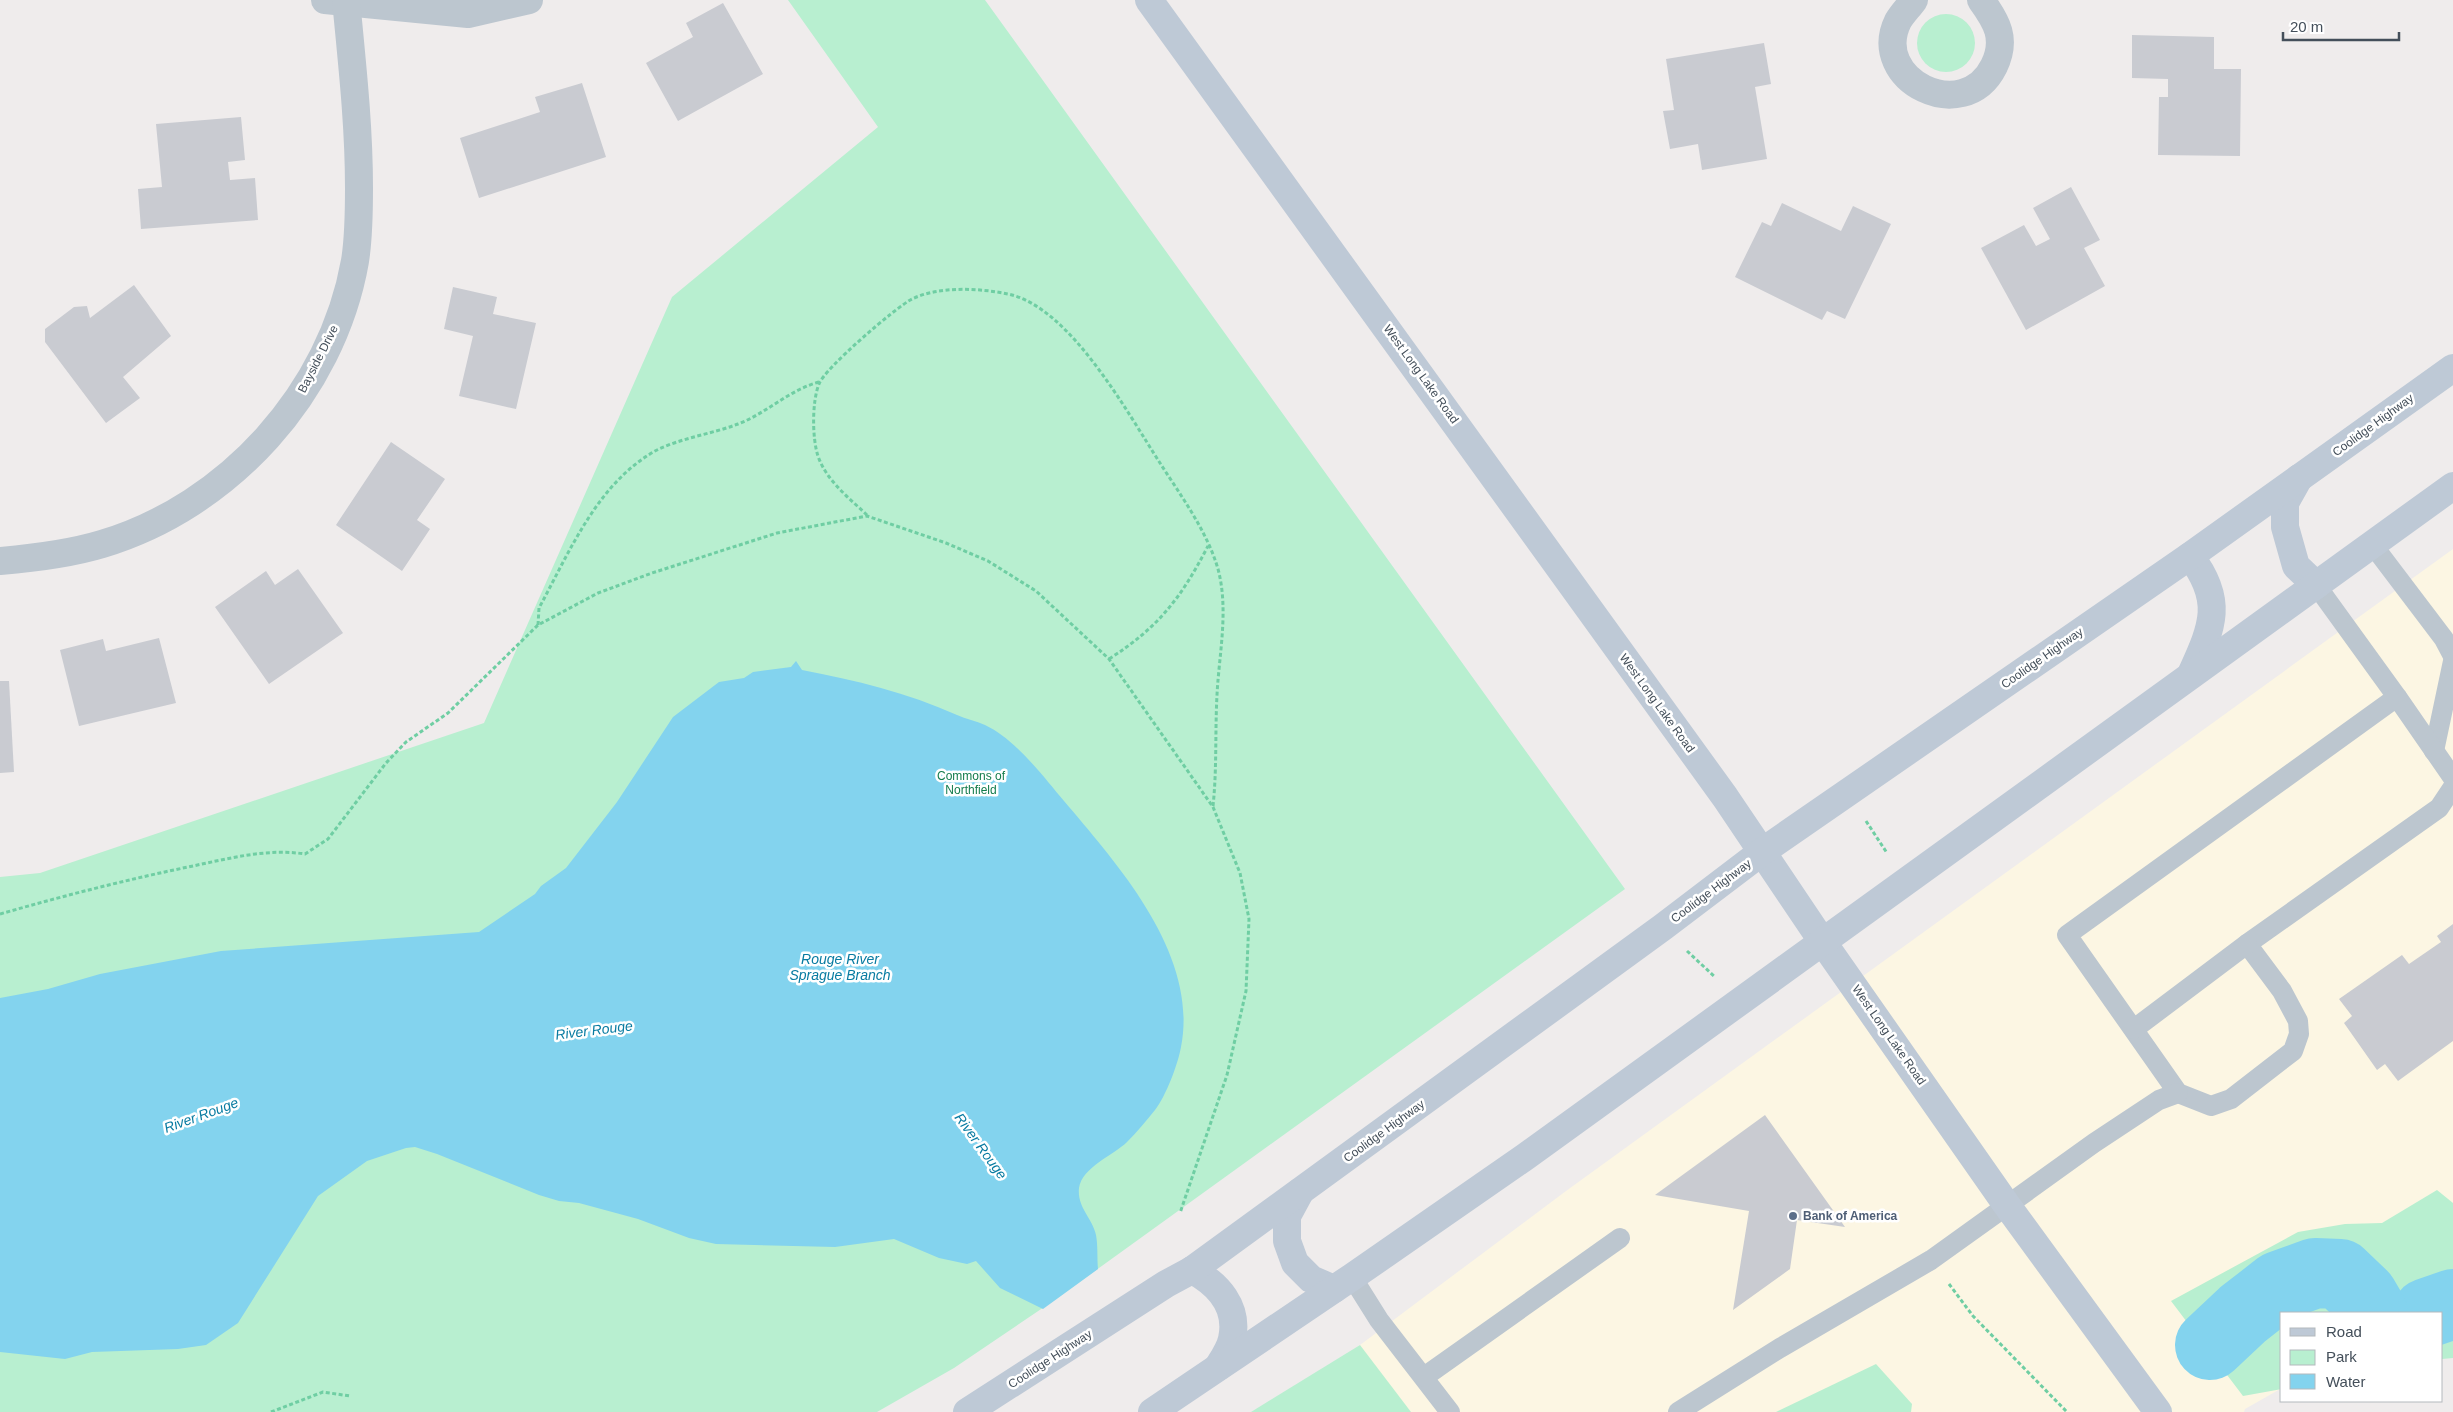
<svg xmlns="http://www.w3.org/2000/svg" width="2453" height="1412" font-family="Arial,sans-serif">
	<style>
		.commercial { fill: #fcf6e3 }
		.green { fill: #b8efd0 }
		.water { fill: #83d3ee }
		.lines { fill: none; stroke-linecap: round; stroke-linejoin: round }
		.river { stroke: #83d3ee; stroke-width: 70 }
		.building { fill: #c9cbd1 }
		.path { stroke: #6fcea3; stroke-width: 3; stroke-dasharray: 4 2.5; stroke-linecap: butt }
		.service { stroke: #bcc6cf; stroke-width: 20 }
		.minor { stroke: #bcc6cf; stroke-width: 28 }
		.secondary { stroke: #bec9d6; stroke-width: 28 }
		.service-dot { fill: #5c6f8a; stroke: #fff; stroke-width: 2 }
		.labels { text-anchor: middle; stroke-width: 5; stroke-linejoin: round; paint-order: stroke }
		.street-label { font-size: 12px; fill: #444f5a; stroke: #fff }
		.park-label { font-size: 12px; fill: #147c4c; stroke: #fff }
		.service-label { font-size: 12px; font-weight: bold; fill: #4e5e75; stroke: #fff; text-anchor: start }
		.water-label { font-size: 14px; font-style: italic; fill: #087ba1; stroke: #fff }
	</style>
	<rect width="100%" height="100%" fill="#efecec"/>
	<path class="commercial" d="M2453 549V1304L2427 1313H2282V1388L2245 1409 2244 1412H1262L1360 1345 1566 1191Z"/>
	<g class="green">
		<path d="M788 0H985L1625 889 1056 1299 954 1368 877 1412H0V877L40 873 484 723 672 297 878 127Z"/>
		<circle cx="1946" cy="43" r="29"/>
		<path d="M2437 1190 2453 1203V1358L2442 1359V1313H2282V1389L2243 1396 2171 1301 2298 1232 2345 1224 2382 1223Z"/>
		<path d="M1360 1345 1411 1412H1251Z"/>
		<path d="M1876 1364 1912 1404 1911 1412H1776Z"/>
	</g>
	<path class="water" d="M796 661 802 670C855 680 908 693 957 715 966 719 976 721 985 725 1015 739 1043 776 1064 801 1119 866 1199 955 1181 1047 1178 1064 1166 1096 1155 1110 1147 1120 1137 1132 1127 1142 1114 1155 1082 1167 1079 1188 1077 1208 1092 1217 1096 1235 1098 1245 1097 1258 1098 1269L1043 1309 1000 1288 976 1261 967 1264 939 1258 894 1239 835 1247 716 1244 689 1238 638 1219 579 1203 559 1201 539 1195 437 1154 415 1147 406 1148 367 1161 318 1196 238 1323 206 1345 178 1349 92 1352 65 1359 0 1352V998L48 989 100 974 221 951 479 932 535 894 541 886 566 868 617 802 673 717 719 682 744 678 753 672 791 667Z"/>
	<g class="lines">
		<g class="river">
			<path d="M2427 1313 2453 1304"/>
			<path d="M2210 1345 2243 1314 2279 1286 2315 1273 2340 1274 2363 1296 2373 1313"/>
		</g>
	</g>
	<g class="building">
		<path d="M723 3 763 74 678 121 646 63 693 37 686 23Z"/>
		<path d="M2132 35 2214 37V69H2241L2240 156 2158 155 2159 97H2168V79L2132 78Z"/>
		<path d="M1764 43 1771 84 1755 87 1767 159 1702 170 1698 144 1670 149 1663 111 1674 110 1666 59Z"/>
		<path d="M582 83 606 157 479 198 460 138 540 112 535 97Z"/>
		<path d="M241 117 245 160 228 162 230 180 255 178 258 220 141 229 138 189 162 187 156 124Z"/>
		<path d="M2071 187 2100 240 2084 248 2105 286 2026 330 1981 248 2024 225 2036 246 2050 239 2033 208Z"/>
		<path d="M1782 203 1841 231 1853 206 1891 224 1845 319 1827 311 1822 320 1735 277 1762 222 1771 226Z"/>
		<path d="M134 285 171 336 123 377 140 398 106 423 45 342V329L74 307 87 306 90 318Z"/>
		<path d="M453 287 497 297 493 314 536 323 516 409 459 396 473 336 444 329Z"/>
		<path d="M391 442 445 479 417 520 430 529 402 571 336 525Z"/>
		<path d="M298 569 343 633 269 684 215 607 266 571 275 585Z"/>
		<path d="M159 638 176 703 79 726 60 650 103 639 106 651Z"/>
		<path d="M0 681H9L14 772 0 773Z"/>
		<path d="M2453 924V1041L2398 1081 2385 1064 2377 1070 2344 1023 2352 1016 2339 999 2402 955 2409 964 2441 942 2437 936Z"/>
		<path d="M1765 1115 1845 1227 1797 1220 1790 1269 1733 1310 1749 1211 1655 1195Z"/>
	</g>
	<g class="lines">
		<g class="path">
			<path d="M867 515C849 498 826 480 818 456 812 438 812 401 819 384 824 369 896 307 912 299 939 286 979 288 1008 294 1070 307 1127 412 1160 463 1181 496 1207 531 1218 569 1229 610 1219 654 1217 695 1215 732 1217 769 1213 806"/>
			<path d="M538 625 539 608C570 551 597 484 655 451 680 438 712 434 738 424 767 413 789 390 819 382"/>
			<path d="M1109 659C1159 627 1181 598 1208 546"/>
			<path d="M1866 821 1887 853"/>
			<path d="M0 914C63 896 125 880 188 867 227 859 266 848 305 854L328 839 386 763 406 742 448 713 538 625 598 593 652 573 777 533 867 516 946 543 988 561 1036 591 1109 659 1213 807 1240 873 1249 919 1246 991 1227 1075 1180 1213"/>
			<path d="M1687 951 1715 977"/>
			<path d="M1949 1284 1973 1316 2067 1412"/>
			<path d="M271 1412 323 1392 350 1396"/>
		</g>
		<g class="service">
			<path d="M2372 544 2444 639 2453 656"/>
			<path d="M2316 585 2397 697"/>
			<path d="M2434 751 2453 661"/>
			<path d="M2453 778 2397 697 2067 935 2178 1093 2211 1106 2231 1099 2293 1051 2299 1034 2298 1021 2282 991 2247 944 2439 808 2453 787"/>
			<path d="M2134 1029 2247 944"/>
			<path d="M1352 1277 1379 1320 1450 1412"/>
			<path d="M1424 1377 1620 1238"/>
			<path d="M1678 1412 1780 1348 1931 1260 2094 1143 2159 1100 2178 1093"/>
		</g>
		<g class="minor">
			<path d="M325 0 468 14 529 0"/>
			<path d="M1914 0C1909 7 1902 14 1898 21 1869 80 1964 127 1994 66 2007 39 1997 22 1981 0"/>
			<path d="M0 561C35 558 69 554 102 544 229 506 332 392 355 261 359 236 359 212 359 188 359 125 352 63 346 0"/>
		</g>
		<g class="secondary">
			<path d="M1149 0 1725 797 1822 941 2006 1204 2158 1412"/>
			<path d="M2299 478 2285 503V527L2296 566 2316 585"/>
			<path d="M2190 556C2224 600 2213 626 2192 672"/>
			<path d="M1300 1192 1287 1216V1241L1295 1263 1311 1279 1334 1289"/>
			<path d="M1192 1270C1218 1284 1239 1307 1232 1339 1230 1349 1223 1359 1218 1367"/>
			<path d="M967 1412 1166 1284 1192 1270 1663 927 1763 851 2190 556 2453 368"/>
			<path d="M1152 1412 1352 1277 1525 1157 2453 486"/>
		</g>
	</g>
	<circle class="service-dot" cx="1793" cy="1216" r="5"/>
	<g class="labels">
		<g class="street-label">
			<text transform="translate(318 359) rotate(-63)" y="4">Bayside Drive</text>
			<text transform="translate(1421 374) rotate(54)" y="4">West Long Lake Road</text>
			<text transform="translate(2373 425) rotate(-36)" y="4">Coolidge Highway</text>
			<text transform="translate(2042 658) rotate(-35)" y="4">Coolidge Highway</text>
			<text transform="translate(1657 703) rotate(54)" y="4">West Long Lake Road</text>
			<text transform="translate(1711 891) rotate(-37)" y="4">Coolidge Highway</text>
			<text transform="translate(1889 1035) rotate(55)" y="4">West Long Lake Road</text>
			<text transform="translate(1384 1131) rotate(-36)" y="4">Coolidge Highway</text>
			<text transform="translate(1050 1359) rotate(-33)" y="4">Coolidge Highway</text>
		</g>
		<g class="park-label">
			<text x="971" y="780">Commons of<tspan x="971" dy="14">Northfield</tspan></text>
		</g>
		<g class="service-label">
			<text x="1803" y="1220">Bank of America</text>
		</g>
		<g class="water-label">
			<text x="840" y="964">Rouge River<tspan x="840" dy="16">Sprague Branch</tspan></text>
			<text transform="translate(594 1030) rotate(-7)" y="5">River Rouge</text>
			<text transform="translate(201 1115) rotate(-20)" y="5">River Rouge</text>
			<text transform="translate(981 1146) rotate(54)" y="5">River Rouge</text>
		</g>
	</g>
	<rect x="2280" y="1312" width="162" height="90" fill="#ffffff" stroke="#b4b9bd"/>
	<rect x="2290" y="1328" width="25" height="8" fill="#bec9d6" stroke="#b4b9bd"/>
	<text x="2326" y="1337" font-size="15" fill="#444f5a">Road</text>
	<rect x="2290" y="1350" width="25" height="15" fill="#b8efd0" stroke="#b4b9bd"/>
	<text x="2326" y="1362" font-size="15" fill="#444f5a">Park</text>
	<rect x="2290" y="1374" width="25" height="15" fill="#83d3ee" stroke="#b4b9bd"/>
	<text x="2326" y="1387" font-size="15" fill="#444f5a">Water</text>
	<path d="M2283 32v8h116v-8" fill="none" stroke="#444f5a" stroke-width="2.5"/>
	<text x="2290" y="32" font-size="15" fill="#444f5a" stroke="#ffffff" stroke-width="4" paint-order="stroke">20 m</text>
</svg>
